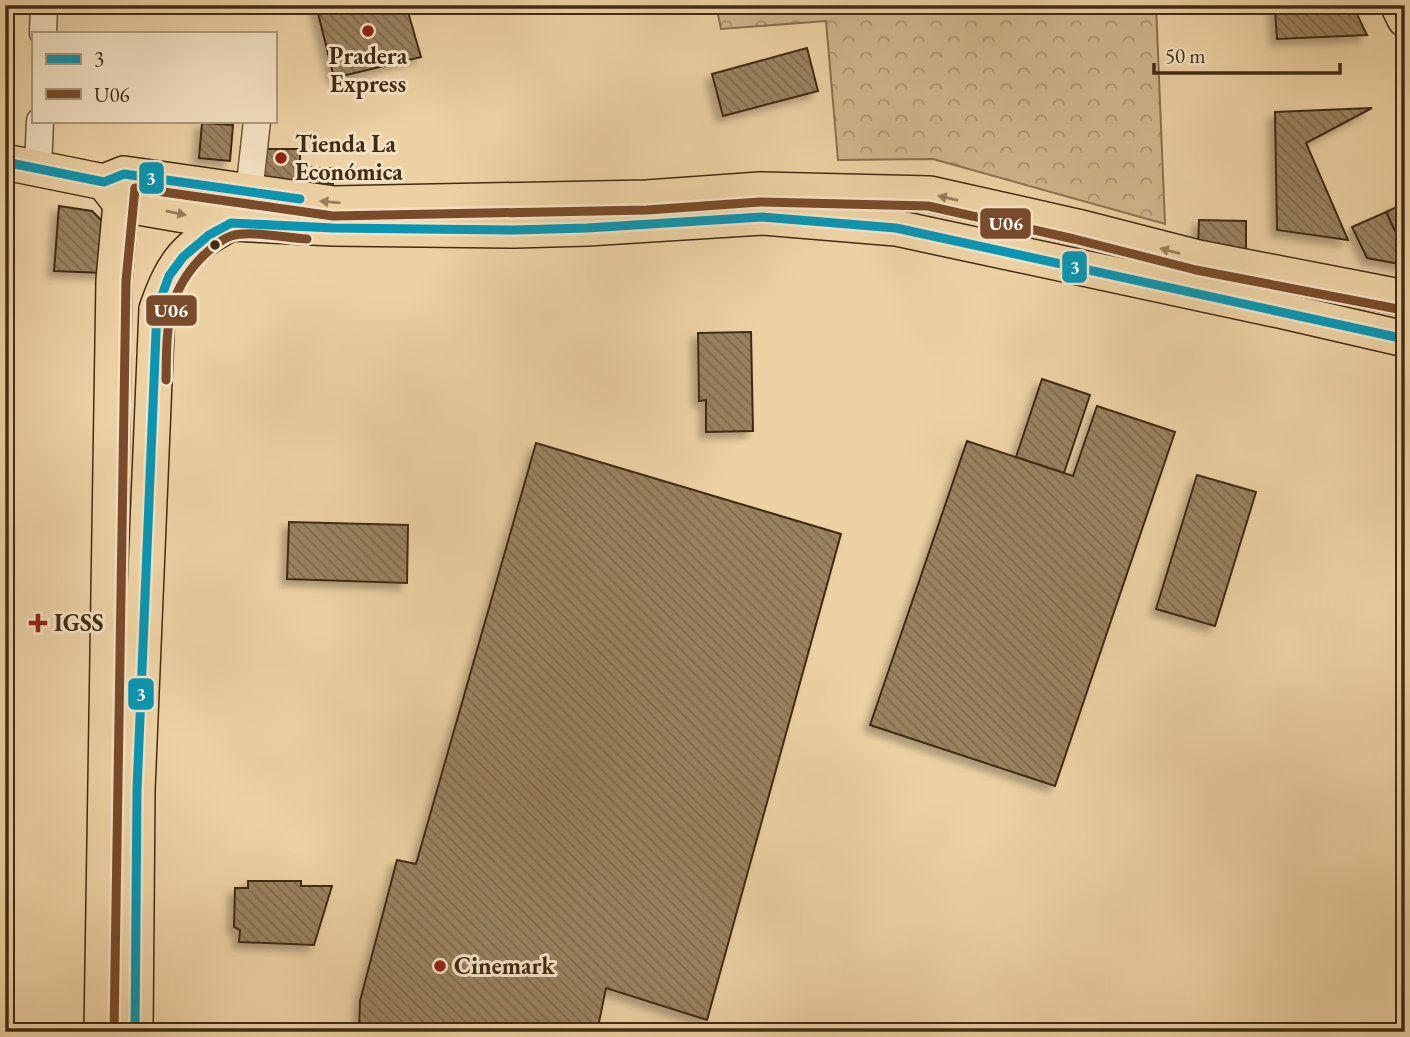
<svg xmlns="http://www.w3.org/2000/svg" width="1410" height="1037" font-family="'EB Garamond',serif">
	<style>
		.park { fill: url(#park-crowns); stroke: #887050; stroke-width: 2 }
		.building { fill: url(#building-back-hatch); stroke: #412c15; stroke-width: 2; filter: url(#shadow) }
		.lines { fill: none; stroke-linecap: round; stroke-linejoin: round }
		.minor-casing { stroke: #6c5538; stroke-width: 29 }
		.major-casing { stroke: #412c15; stroke-width: 38 }
		.minor { stroke: #f3e1c3; stroke-width: 26 }
		.major { stroke: #ecd1a3; stroke-width: 35 }
		.bus-1-casing { stroke: #f3e1c3; stroke-width: 14 }
		.bus-2-casing { stroke: #f3e1c3; stroke-width: 14 }
		.bus-1 { stroke: #0a96b2; stroke-width: 9 }
		.bus-2 { stroke: #7a4b2a; stroke-width: 9 }
		.oneway { fill: #967e5c }
		.poi-dot { fill: #8f2418; stroke: #f3e1c3; stroke-width: 2.5 }
		.bus-dot { fill: #412c15; stroke: #f3e1c3; stroke-width: 2.5 }
		.labels { text-anchor: middle; stroke-width: 6; stroke-linejoin: round; paint-order: stroke }
		.poi-label { font-size: 24px; font-weight: bold; fill: #412c15; stroke: #f3e1c3; text-anchor: start }
		.line-badge { stroke: #f3e1c3; stroke-width: 2.5 }
		.badge-label { font-size: 19px; text-anchor: middle; font-weight: bold; fill: #fff }
	</style>
	<defs>
		<pattern id="park-crowns" width="20" height="18" patternUnits="userSpaceOnUse" patternTransform="scale(1.75)"><rect width="20" height="18" fill="#cfb58b"/><path d="M2 6a3 3 0 1 1 6 0M12 15a3 3 0 1 1 6 0" fill="none" stroke="#aa9370"/></pattern>
		<pattern id="building-back-hatch" width="6" height="6" patternUnits="userSpaceOnUse" patternTransform="scale(1.75)"><rect width="6" height="6" fill="#9a825f"/><path d="M-1 5l2 2M0 0l6 6M5-1l2 2" fill="none" stroke="#7f6b4d"/></pattern>
		<filter id="shadow"><feDropShadow dx="-6" dy="6" stdDeviation="3.5" flood-color="#0004"/></filter>
	</defs>
	<rect width="100%" height="100%" fill="#ecd1a3"/>
	<filter id="stains"><feTurbulence type="fractalNoise" baseFrequency=".00286" numOctaves="4"/><feColorMatrix values="0 0 0 0 .2 0 0 0 0 .09 0 0 0 0 .02 0 0 0 .5 -.17"/></filter>
	<radialGradient id="worn" r=".72"><stop offset=".6" stop-color="#630" stop-opacity="0"/><stop offset="1" stop-color="#630" stop-opacity=".3"/></radialGradient>
	<path class="park" d="M716 5H1156L1165 224 933 159 838 160 826 21 721 29Z"/>
	<g class="building">
		<path d="M316 5H406L421 57 334 78Z"/>
		<path d="M1275 5H1353V6L1275 10Z"/>
		<path d="M1353 6 1367 35 1277 39 1275 10Z"/>
		<path d="M807 48 818 91 723 116 712 74Z"/>
		<path d="M1372 108 1306 143 1348 240 1277 230 1275 112Z"/>
		<path d="M202 123 233 125 230 161 199 158Z"/>
		<rect x="261" y="149" width="39" height="34"/>
		<path d="M300 167H313L314 182 300 183Z"/>
		<path d="M320 168H333V184L320 183Z"/>
		<path d="M1405 203V252L1386 212Z"/>
		<path d="M59 206 92 211 103 222V273L54 271Z"/>
		<path d="M1386 212 1405 252V265L1367 258 1352 227Z"/>
		<path d="M1199 220 1246 221V250L1198 249Z"/>
		<path d="M751 332 753 431 706 432V400L699 401 698 333Z"/>
		<path d="M1042 379 1090 395 1064 473 1016 457Z"/>
		<path d="M1097 406 1175 432 1055 786 870 725 967 441 1073 476Z"/>
		<path d="M536 443 841 534 707 1020 606 988 597 1032H359L360 1001 397 860 416 864Z"/>
		<path d="M1197 475 1256 492 1215 626 1156 609Z"/>
		<path d="M289 522 408 525 407 583 287 579Z"/>
		<path d="M248 881H301V886H332L314 945 239 942 240 930 234 927 235 888H248Z"/>
	</g>
	<g class="lines">
		<g class="minor-casing">
			<g id="minor">
				<path d="M43 33 44 5"/>
				<path d="M38 167 40 121"/>
				<path d="M249 193 257 121"/>
			</g>
		</g>
		<g class="major-casing">
			<g id="major">
				<path d="M1398 5 1405 19"/>
				<path d="M5 162 104 182 124 174 334 204 647 198 760 190 930 194 1077 227 1198 258 1405 298"/>
				<path d="M104 182 121 204 231 223 333 228 515 230 587 228 762 217 896 228 1279 310 1405 339"/>
				<path d="M102 1032 114 280 123 181"/>
				<path d="M135 1032 137 790 157 309C174 261 186 247 231 223"/>
			</g>
		</g>
		<use href="#minor" class="minor"/>
		<use href="#major" class="major"/>
		<g class="bus-1-casing">
			<g id="bus-1">
				<path d="M5 162 104 182 124 174 300 199"/>
				<path d="M135 1032 137 790 157 309 169 276 183 257 209 235 231 223 333 228 515 230 587 228 762 217 896 228 1405 339"/>
			</g>
		</g>
		<g class="bus-2-casing">
			<g id="bus-2">
				<path d="M166 380C167 329 165 293 204 255 212 248 221 239 231 236 250 230 286 238 307 239"/>
				<path d="M114 1032 126 281 135 188 333 216 647 210 760 202 928 206 1074 239 1196 270 1403 310"/>
			</g>
		</g>
		<use href="#bus-1" class="bus-1"/>
		<use href="#bus-2" class="bus-2"/>
	</g>
	<defs><path id="oneway-solid" d="M-6-.8H1V-3.2L6.5 0L1 3.2V.8H-6Z" transform="scale(1.75)"/></defs>
	<g class="oneway">
		<use href="#oneway-solid" transform="translate(948 198) rotate(-167)"/>
		<use href="#oneway-solid" transform="translate(330 202) rotate(-175)"/>
		<use href="#oneway-solid" transform="translate(176 213) rotate(11)"/>
		<use href="#oneway-solid" transform="translate(1170 251) rotate(-165)"/>
	</g>
	<g class="poi-dot">
		<circle cx="368" cy="31" r="7"/>
		<circle cx="281" cy="158" r="7"/>
		<path d="M34.5 612.5h7v7h7v7h-7v7h-7v-7h-7v-7h7z"/>
		<circle cx="440" cy="966" r="7"/>
	</g>
	<circle class="bus-dot" cx="215" cy="245" r="6"/>
	<g class="labels">
		<g class="poi-label">
			<text x="368" y="64" text-anchor="middle">Pradera<tspan x="368" dy="28">Express</tspan></text>
			<text x="295" y="152">Tienda La<tspan x="295" dy="28">Económica</tspan></text>
			<text x="54" y="631">IGSS</text>
			<text x="454" y="974">Cinemark</text>
		</g>
	</g>
	<g class="line-badge">
		<rect x="138" y="161" width="27" height="34" rx="7" fill="#0a96b2"/>
		<rect x="979" y="207" width="53" height="33" rx="7" fill="#7a4b2a"/>
		<rect x="1061" y="250" width="27" height="34" rx="7" fill="#0a96b2"/>
		<rect x="145" y="294" width="53" height="33" rx="7" fill="#7a4b2a"/>
		<rect x="127" y="677" width="28" height="34" rx="7" fill="#0a96b2"/>
	</g>
	<g class="badge-label">
		<text x="151" y="185">3</text>
		<text x="1006" y="230">U06</text>
		<text x="1075" y="274">3</text>
		<text x="171" y="317">U06</text>
		<text x="141" y="701">3</text>
	</g>
	<rect width="1410" height="1037" fill="none" stroke="#ecd1a3" stroke-width="28"/>
	<rect x="7" y="7" width="1396" height="1023" fill="none" stroke="#412c15" stroke-width="3.5"/>
	<rect x="14" y="14" width="1382" height="1009" fill="none" stroke="#412c15" stroke-width="2"/>
	<rect x="32" y="32" width="245" height="91" fill="#f3e1c3" stroke="#ac997d" stroke-width="2"/>
	<rect x="46" y="54" width="35" height="10" fill="#0a96b2" stroke="#ac997d" stroke-width="2"/>
	<text x="94" y="66" font-size="21" fill="#412c15">3</text>
	<rect x="46" y="89" width="35" height="10" fill="#7a4b2a" stroke="#ac997d" stroke-width="2"/>
	<text x="94" y="102" font-size="21" fill="#412c15">U06</text>
	<path d="M1154 63v10h186v-10" fill="none" stroke="#412c15" stroke-width="3.5"/>
	<text x="1165" y="63" font-size="21" fill="#412c15" stroke="#f3e1c3" stroke-width="5" paint-order="stroke">50 m</text>
	<rect width="100%" height="100%" filter="url(#stains)"/>
	<rect width="100%" height="100%" fill="url(#worn)"/>
</svg>
